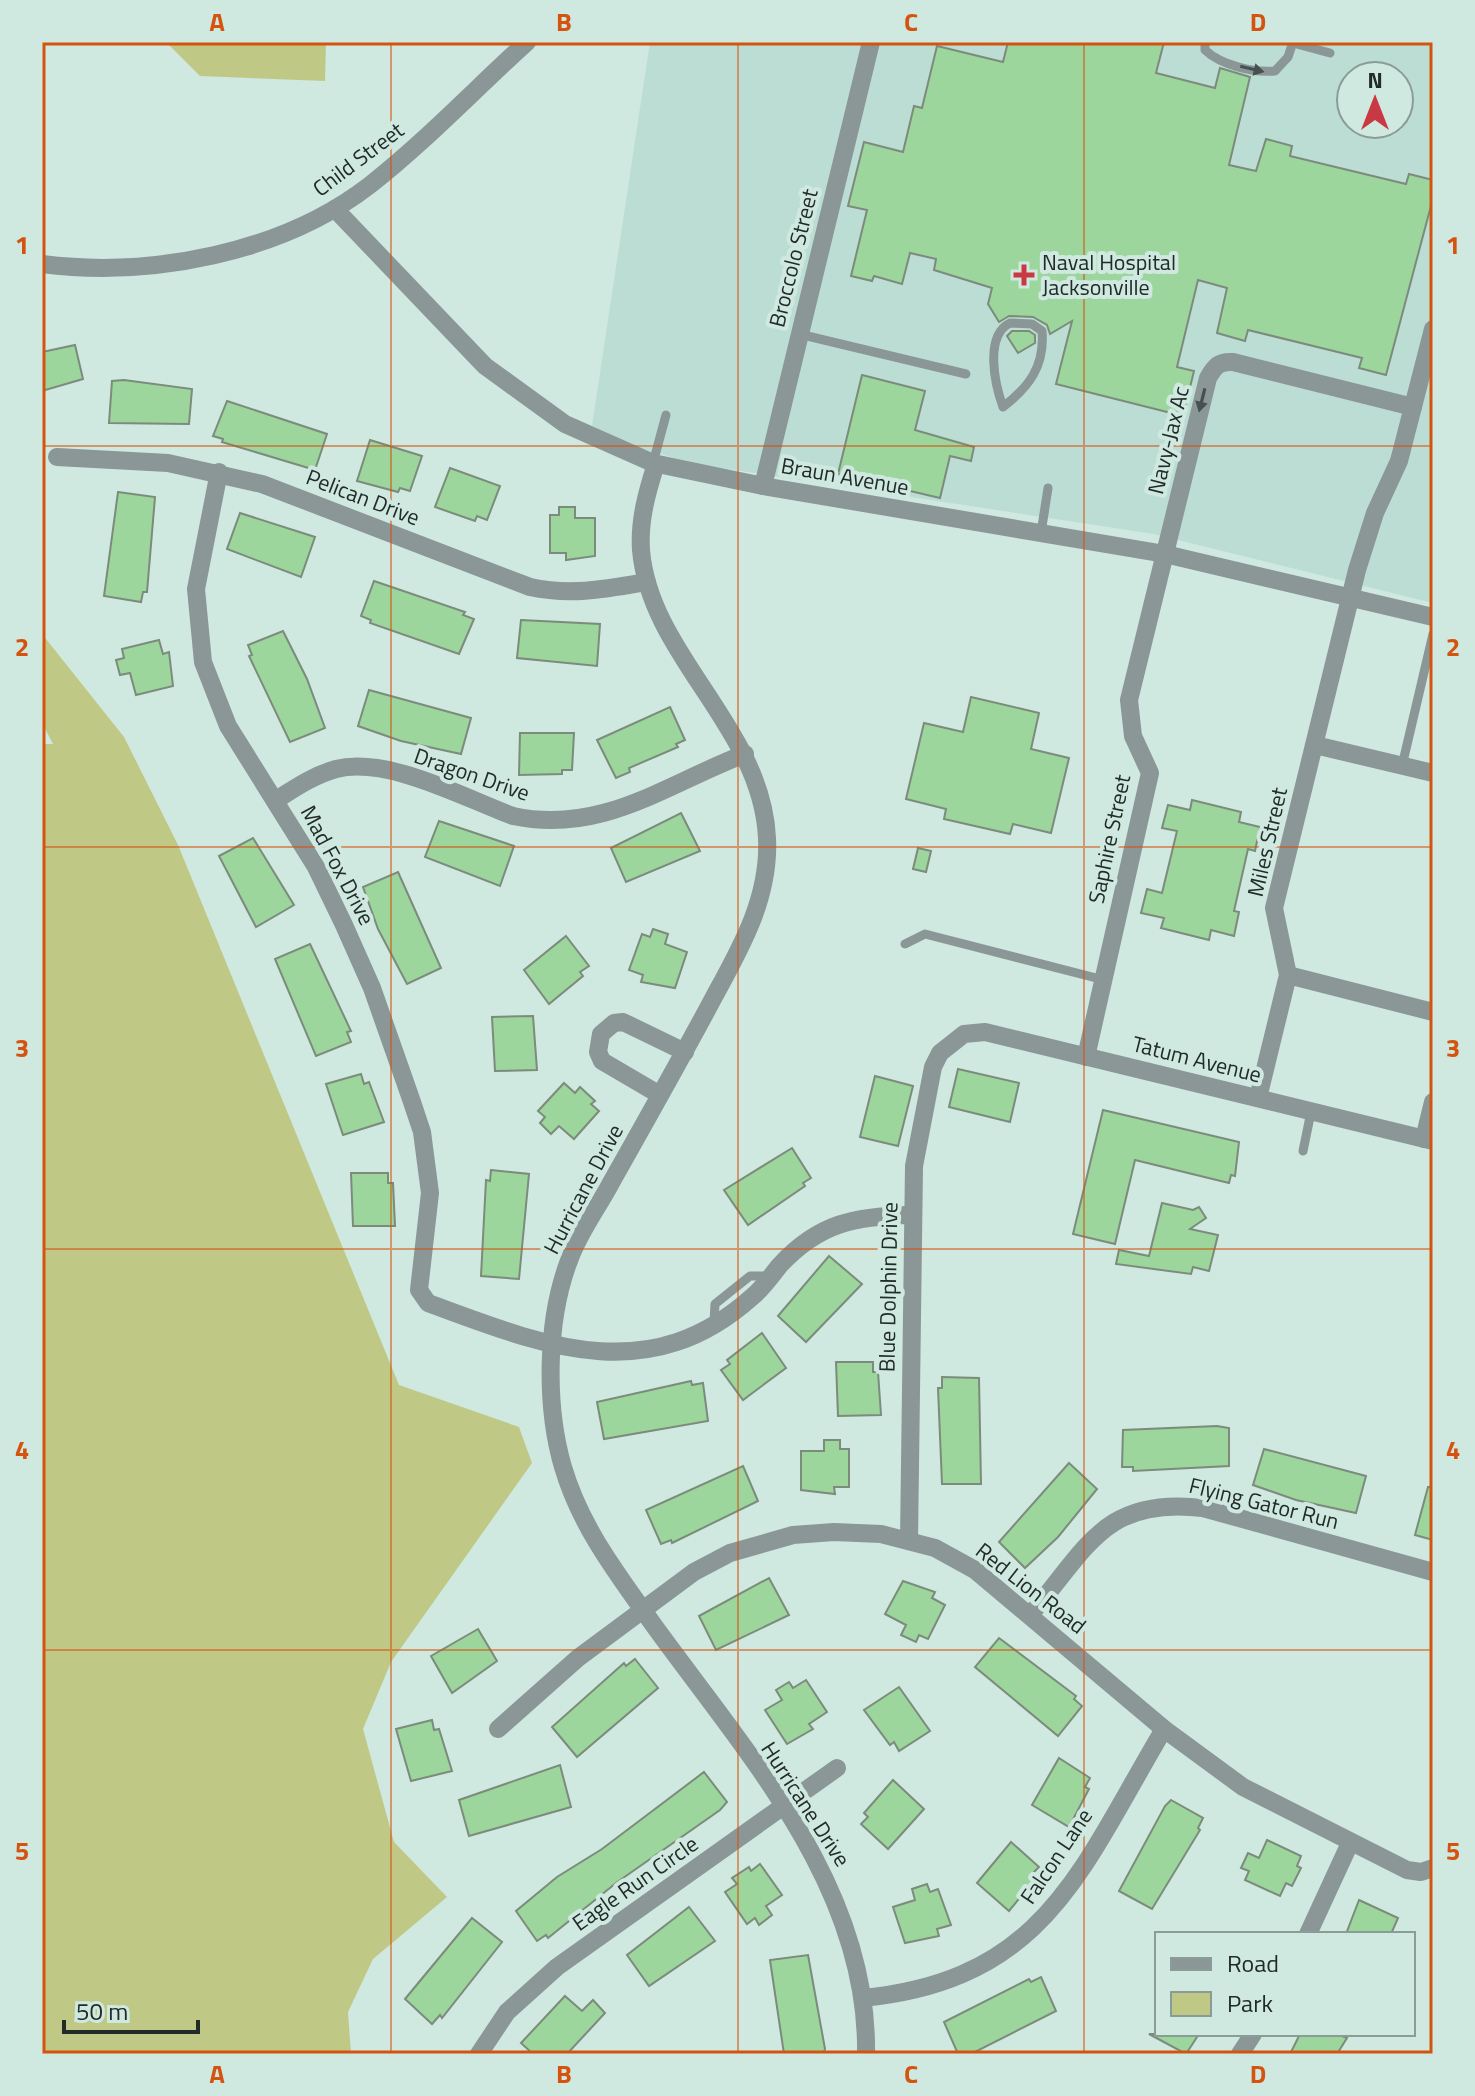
<svg xmlns="http://www.w3.org/2000/svg" width="1475" height="2096" font-family="'Titillium Web',sans-serif">
	<style>
		.built { fill: #bcddd4; fill-rule: evenodd }
		.green { fill: #c0c886 }
		.building { fill: #9cd69d; stroke: #7c8b7c; stroke-width: 2 }
		.lines { fill: none; stroke-linecap: round; stroke-linejoin: round }
		.service { stroke: #8b9697; stroke-width: 9 }
		.minor { stroke: #8b9697; stroke-width: 18 }
		.oneway { fill: #46504f }
		.grid { fill: none; stroke: #d4540f; stroke-width: 2; stroke-opacity: 0.55 }
		.poi-dot { fill: #c93944; stroke: #cfe8e0; stroke-width: 3 }
		.labels { text-anchor: middle; stroke-width: 8; stroke-linejoin: round; paint-order: stroke }
		.street-label { font-size: 22px; fill: #212b28; stroke: #cfe8e0 }
		.poi-label { font-size: 22px; fill: #212b28; stroke: #cfe8e0; text-anchor: start }
		.neatline { fill: none; stroke: #d4540f; stroke-width: 3 }
		.grid-label { font-size: 26px; text-anchor: middle; font-weight: bold; fill: #d4540f }
	</style>
	<rect width="100%" height="100%" fill="#cfe8e0"/>
	<path class="built" d="M650 42H1433V603L1154 534 695 464 637 447 592 426ZM1351 76H1399V124H1351Z"/>
	<g class="green">
		<path d="M166 42H326L325 81 200 76Z"/>
		<path d="M42 634 124 737 178 845 399 1385 519 1427 532 1463 391 1662 363 1729 394 1842 447 1897 373 1959 348 2012 351 2054H42V744H53L42 723Z"/>
	</g>
	<g class="building">
		<path d="M1008 42H1164L1156 73 1215 88 1220 68 1250 77 1229 165 1256 171 1266 139 1292 146 1290 156 1406 184 1409 174 1433 180 1432 202 1386 375 1359 368 1362 358 1248 330 1245 341 1217 333 1227 288 1198 280 1177 367 1194 371 1183 416 1056 384 1072 321 1050 334 1047 325 1033 317 1009 316 999 322 988 304 992 288 934 270 936 259 910 253 902 284 874 276 872 281 851 276 867 210 848 206 864 142 903 152 914 106 922 108 937 46 1003 62Z"/>
		<path d="M1012 331H1029L1035 335V343L1018 353 1007 336Z"/>
		<path d="M75 345 83 379 42 391V352Z"/>
		<path d="M862 375 925 391 915 430 974 447 971 461 950 456 940 498 838 474Z"/>
		<path d="M124 380 192 389 189 424 109 423 112 381Z"/>
		<path d="M227 401 327 434 315 470 222 442 223 439 213 436Z"/>
		<path d="M370 440 422 456 410 491 400 488 398 492 357 481Z"/>
		<path d="M450 468 500 486 487 520 477 516 475 521 435 507Z"/>
		<path d="M118 492 155 497 147 592H143L141 602 104 596Z"/>
		<path d="M559 507H575V518H595V556L566 560V553H550V515H559Z"/>
		<path d="M240 513 315 537 301 577 227 549Z"/>
		<path d="M374 581 465 612 463 615 474 619 459 654 370 623 371 620 361 616Z"/>
		<path d="M521 620 600 624 597 666 517 658Z"/>
		<path d="M283 631 307 679 325 728 290 742 249 656 252 655 248 645Z"/>
		<path d="M159 640 163 654 169 652 173 686 136 695 130 673 120 675 116 660 124 658 122 649Z"/>
		<path d="M369 690 471 718 461 754 401 741 358 726Z"/>
		<path d="M971 697 1039 713 1031 749 1069 758 1051 833 1013 824 1010 834 944 819 946 809 906 799 924 723 963 732Z"/>
		<path d="M670 707 685 740 676 744 678 747 629 768 630 772 616 778 597 740Z"/>
		<path d="M520 733H574L572 770H562V774L519 775Z"/>
		<path d="M1192 800 1241 812 1239 822 1260 827 1255 851 1248 849 1234 911 1239 912 1234 936 1211 930 1209 940 1161 928 1164 918 1141 913 1147 889 1162 893 1177 831 1162 828 1168 805 1190 810Z"/>
		<path d="M681 813 700 851 626 882 611 848Z"/>
		<path d="M439 821 514 846 500 886 425 857Z"/>
		<path d="M253 838 294 905 256 927 219 856Z"/>
		<path d="M918 848 931 851 926 872 913 869Z"/>
		<path d="M398 872 441 968 407 984 378 929 363 887Z"/>
		<path d="M653 929 668 934 665 944 687 952 675 988 641 982 643 975 629 970 642 934 650 937Z"/>
		<path d="M566 936 589 966 580 972 583 976 549 1004 524 970Z"/>
		<path d="M310 944 351 1031 347 1032 351 1042 316 1056 275 959Z"/>
		<path d="M533 1016 537 1070 495 1071 492 1017Z"/>
		<path d="M958 1069 1019 1083 1010 1122 949 1107Z"/>
		<path d="M361 1074 364 1084 369 1082 384 1122 343 1135 326 1084Z"/>
		<path d="M875 1076 913 1086 898 1146 860 1137Z"/>
		<path d="M564 1083 575 1093 580 1087 595 1101 591 1104 599 1111 574 1139 559 1126 551 1134 540 1123 545 1117 538 1111Z"/>
		<path d="M1103 1110 1239 1142 1235 1176 1231 1175 1229 1183 1135 1160 1115 1244 1073 1234Z"/>
		<path d="M792 1148 811 1178 803 1183 805 1186 748 1225 724 1190Z"/>
		<path d="M491 1170 529 1174 519 1279 481 1276 486 1180 490 1181Z"/>
		<path d="M351 1173H388V1183H393L395 1226H353Z"/>
		<path d="M1162 1203 1193 1210 1199 1207 1206 1218 1190 1229 1218 1235 1209 1271 1193 1267 1191 1274 1116 1264 1119 1250 1149 1256Z"/>
		<path d="M829 1256 862 1284 806 1342 778 1316Z"/>
		<path d="M762 1333 786 1368 743 1400 721 1370 730 1364 727 1360Z"/>
		<path d="M836 1362H873V1372H878L881 1415 838 1416Z"/>
		<path d="M942 1377 979 1378 981 1484H942L938 1388H942Z"/>
		<path d="M691 1381 692 1385 703 1383 708 1421 604 1439 597 1402Z"/>
		<path d="M1217 1426 1229 1428V1466L1133 1471V1467H1122L1123 1430Z"/>
		<path d="M824 1440H840V1449H849V1487H834L835 1494 801 1490V1451H824Z"/>
		<path d="M1264 1449 1366 1476 1356 1513 1296 1500 1253 1485Z"/>
		<path d="M1069 1463 1097 1489 1058 1537 1025 1568 999 1542Z"/>
		<path d="M743 1466 758 1501 672 1543 671 1540 661 1544 646 1510Z"/>
		<path d="M1428 1487H1433V1540L1415 1535Z"/>
		<path d="M769 1578 789 1615 716 1650 699 1616Z"/>
		<path d="M903 1581 935 1592 932 1598 945 1605 928 1639 919 1635 916 1642 901 1635 906 1625 885 1614Z"/>
		<path d="M478 1629 497 1661 452 1693 431 1656Z"/>
		<path d="M999 1638 1076 1696 1074 1699 1082 1706 1058 1736 975 1667Z"/>
		<path d="M635 1659 658 1688 577 1757 552 1727 624 1663 626 1666Z"/>
		<path d="M806 1680 827 1712 809 1724 813 1729 787 1744 765 1710 782 1700 776 1690 789 1682 793 1688Z"/>
		<path d="M899 1687 930 1731 899 1751 894 1742 890 1745 864 1710Z"/>
		<path d="M432 1720 434 1730 439 1729 452 1771 411 1781 396 1729Z"/>
		<path d="M1059 1758 1090 1778 1085 1787 1089 1789 1069 1827 1032 1805Z"/>
		<path d="M560 1765 571 1807 469 1836 459 1800Z"/>
		<path d="M704 1772 727 1802 720 1810 616 1883 548 1938 546 1935 537 1941 516 1911 557 1877 602 1849Z"/>
		<path d="M893 1780 924 1809 888 1849 861 1824 868 1817 864 1813Z"/>
		<path d="M1171 1800 1203 1818 1198 1828 1200 1830 1152 1909 1119 1891 1165 1806Z"/>
		<path d="M1267 1840 1301 1856 1297 1866 1301 1868 1292 1886 1286 1883 1280 1896 1245 1880 1249 1871 1241 1868 1248 1853 1259 1858Z"/>
		<path d="M1011 1842 1039 1867 1032 1874 1036 1878 1009 1911 977 1883Z"/>
		<path d="M760 1864 782 1895 766 1906 772 1915 759 1925 755 1918 747 1924 725 1892 737 1884 732 1878 749 1867 751 1871Z"/>
		<path d="M927 1884 930 1892 938 1889 951 1925 937 1929 939 1936 905 1943 893 1907 915 1900 912 1889Z"/>
		<path d="M1359 1900 1398 1918 1391 1934H1346Z"/>
		<path d="M689 1907 715 1941 649 1986 627 1955Z"/>
		<path d="M472 1918 502 1942 442 2018 440 2015 432 2024 405 1999Z"/>
		<path d="M808 1955 825 2049 823 2054H784L770 1960Z"/>
		<path d="M1041 1977 1056 2011 971 2054H958L944 2022 1029 1979 1031 1982Z"/>
		<path d="M565 1996 582 2011 593 2000 605 2013 567 2054H533L521 2043Z"/>
		<path d="M1149 2034H1199L1186 2054Z"/>
		<path d="M1300 2034H1337L1347 2038 1337 2054H1290Z"/>
	</g>
	<g class="lines">
		<g class="service">
			<path d="M1205 42V50C1221 65 1253 73 1275 71L1288 57 1293 42"/>
			<path d="M1293 43 1330 53"/>
			<path d="M1010 323 1032 324 1042 331C1045 366 1029 387 1003 407 995 385 984 336 1010 323Z"/>
			<path d="M799 334 966 374"/>
			<path d="M653 463 666 415"/>
			<path d="M1041 533 1048 488"/>
			<path d="M1402 766 1433 634"/>
			<path d="M905 944 925 934 1104 980"/>
			<path d="M1303 1151 1311 1112"/>
			<path d="M714 1322 715 1304 750 1276H771"/>
		</g>
		<g class="minor">
			<path d="M335 209 485 366 565 424 653 463 763 486 1165 554 1433 617"/>
			<path d="M42 264C151 278 282 253 370 185 426 141 475 89 527 42"/>
			<path d="M57 457 168 463 262 484 530 587C571 596 606 589 647 582"/>
			<path d="M656 464C647 492 639 520 641 550 650 656 762 727 767 838 770 896 742 946 715 995 682 1057 647 1119 612 1181 599 1206 580 1231 570 1258 546 1319 545 1405 563 1467 580 1525 615 1571 650 1620 743 1750 869 1884 866 2054"/>
			<path d="M219 472 196 589 203 662 228 726 316 867 344 925 372 988 411 1099 422 1132 430 1193 419 1290 428 1303C542 1345 648 1390 752 1297 763 1288 771 1276 780 1265 819 1223 855 1216 911 1215"/>
			<path d="M763 486 871 42"/>
			<path d="M1315 745 1433 773"/>
			<path d="M276 800C295 788 314 775 336 769 388 756 464 798 513 816 602 835 666 784 745 754"/>
			<path d="M1288 975 1433 1012"/>
			<path d="M1086 1057 1150 773 1133 736 1129 700 1208 378C1215 366 1219 361 1233 362L1413 407"/>
			<path d="M660 1095 602 1061 598 1052 601 1034 614 1023 623 1022 685 1052"/>
			<path d="M1258 1098 1288 975 1274 908 1357 570 1375 513 1399 461 1433 329"/>
			<path d="M1424 1139 1433 1102"/>
			<path d="M909 1540 914 1166 933 1067 940 1053 964 1034 985 1032 1433 1141"/>
			<path d="M1030 1615C1087 1549 1104 1496 1203 1508L1433 1572"/>
			<path d="M498 1729 578 1658 694 1572 730 1553 793 1535 834 1532 881 1534 935 1548 975 1570 1164 1729 1243 1787 1407 1870 1421 1872 1433 1868"/>
			<path d="M1308 1934 1350 1843"/>
			<path d="M863 1998C1046 1980 1081 1868 1164 1729"/>
			<path d="M479 2054 507 2012 557 1967 837 1768"/>
			<path d="M1240 2054 1253 2034"/>
		</g>
	</g>
	<defs><path id="oneway-solid" d="M-6-.8H1V-3.2L6.5 0L1 3.2V.8H-6Z" transform="scale(2)"/></defs>
	<g class="oneway">
		<use href="#oneway-solid" transform="translate(1252 69) rotate(13)"/>
		<use href="#oneway-solid" transform="translate(1202 400) rotate(104)"/>
	</g>
	<path class="grid" d="M391 42V2054M738 42V2054M1084 42V2054M42 446H1433M42 847H1433M42 1249H1433M42 1650H1433"/>
	<path class="poi-dot" d="M1020 263h8v8h8v8h-8v8h-8v-8h-8v-8h8z"/>
	<g class="labels">
		<g class="street-label">
			<text transform="translate(358 159) rotate(-37)" y="8">Child Street</text>
			<text transform="translate(793 258) rotate(-76)" y="8">Broccolo Street</text>
			<text transform="translate(1168 440) rotate(-76)" y="8">Navy-Jax Ac</text>
			<text transform="translate(845 476) rotate(10)" y="8">Braun Avenue</text>
			<text transform="translate(363 497) rotate(21)" y="8">Pelican Drive</text>
			<text transform="translate(472 774) rotate(19)" y="8">Dragon Drive</text>
			<text transform="translate(1109 839) rotate(-78)" y="8">Saphire Street</text>
			<text transform="translate(1267 842) rotate(-77)" y="8">Miles Street</text>
			<text transform="translate(338 865) rotate(62)" y="8">Mad Fox Drive</text>
			<text transform="translate(1197 1059) rotate(14)" y="8">Tatum Avenue</text>
			<text transform="translate(583 1189) rotate(-62)" y="8">Hurricane Drive</text>
			<text transform="translate(888 1287) rotate(-89)" y="8">Blue Dolphin Drive</text>
			<text transform="translate(1264 1503) rotate(14)" y="8">Flying Gator Run</text>
			<text transform="translate(1031 1588) rotate(38)" y="8">Red Lion Road</text>
			<text transform="translate(806 1804) rotate(57)" y="8">Hurricane Drive</text>
			<text transform="translate(1056 1856) rotate(-56)" y="8">Falcon Lane</text>
			<text transform="translate(635 1883) rotate(-35)" y="8">Eagle Run Circle</text>
		</g>
		<g class="poi-label">
			<text x="1042" y="270">Naval Hospital<tspan x="1042" dy="25">Jacksonville</tspan></text>
		</g>
	</g>
	<rect width="1475" height="2096" fill="none" stroke="#cfe8e0" stroke-width="88"/>
	<rect x="1155" y="1932" width="260" height="104" fill="#cfe8e0" stroke="#899c96" stroke-width="2"/>
	<rect x="1171" y="1958" width="40" height="12" fill="#8b9697" stroke="#899c96" stroke-width="2"/>
	<text x="1227" y="1972" font-size="24" fill="#212b28">Road</text>
	<rect x="1171" y="1992" width="40" height="24" fill="#c0c886" stroke="#899c96" stroke-width="2"/>
	<text x="1227" y="2012" font-size="24" fill="#212b28">Park</text>
	<g transform="translate(1375 100)"><circle r="38" fill="#cfe8e0" stroke="#899c96" stroke-width="2"/>
	<path d="M0-6L14 30L0 20L-14 30Z" fill="#c93944"/>
	<text y="-12" font-size="22" font-weight="bold" text-anchor="middle" fill="#212b28">N</text>
	</g>
	<path d="M64 2020v12h134v-12" fill="none" stroke="#212b28" stroke-width="4"/>
	<text x="76" y="2020" font-size="24" fill="#212b28" stroke="#cfe8e0" stroke-width="6" paint-order="stroke">50 m</text>
	<rect x="44" y="44" width="1387" height="2008" class="neatline"/>
	<g class="grid-label">
		<text x="217" y="31">A</text>
		<text x="564" y="31">B</text>
		<text x="911" y="31">C</text>
		<text x="1258" y="31">D</text>
		<text x="22" y="254">1</text>
		<text x="1453" y="254">1</text>
		<text x="22" y="656">2</text>
		<text x="1453" y="656">2</text>
		<text x="22" y="1057">3</text>
		<text x="1453" y="1057">3</text>
		<text x="22" y="1459">4</text>
		<text x="1453" y="1459">4</text>
		<text x="22" y="1860">5</text>
		<text x="1453" y="1860">5</text>
		<text x="217" y="2083">A</text>
		<text x="564" y="2083">B</text>
		<text x="911" y="2083">C</text>
		<text x="1258" y="2083">D</text>
	</g>
</svg>
